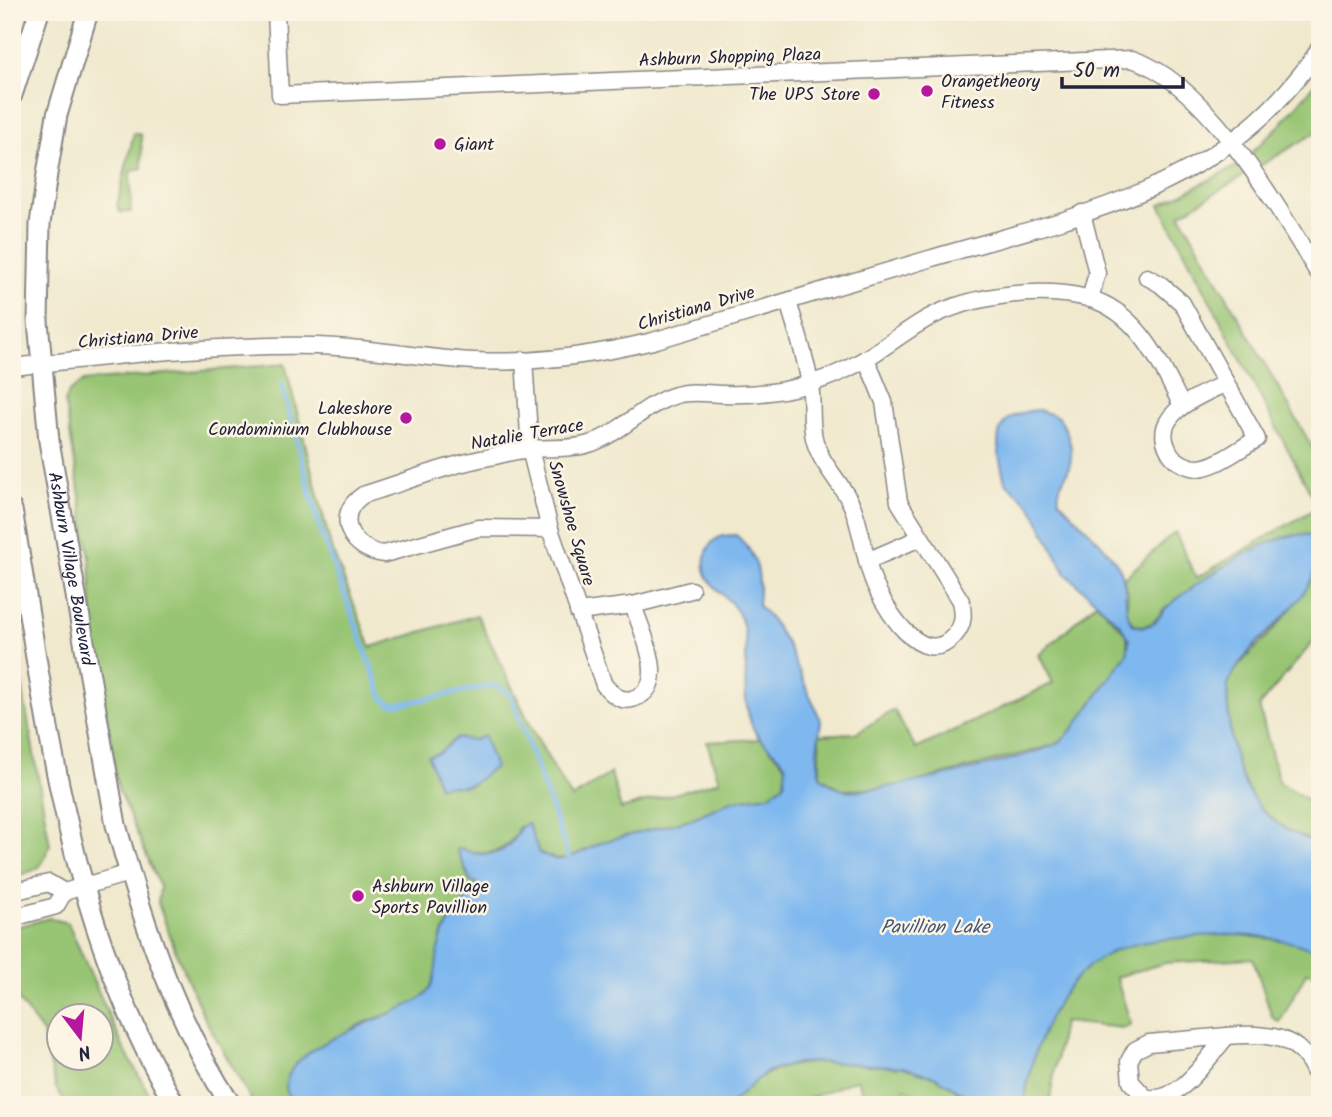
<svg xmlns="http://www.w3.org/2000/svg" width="1332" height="1117" font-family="Kalam,sans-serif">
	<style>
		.green { fill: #98c573; stroke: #5d7457; stroke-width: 2; fill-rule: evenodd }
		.water { fill: #7eb8ef; stroke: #506d95; stroke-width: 2 }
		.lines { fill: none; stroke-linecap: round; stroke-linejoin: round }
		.stream { stroke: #7eb8ef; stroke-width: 5 }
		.minor-casing { stroke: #898684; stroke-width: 19 }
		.major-casing { stroke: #898684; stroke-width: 23 }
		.minor { stroke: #fff; stroke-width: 16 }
		.major { stroke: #fff; stroke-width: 19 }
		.poi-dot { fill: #b5179e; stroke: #fcf5e5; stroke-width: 2.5 }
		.labels { text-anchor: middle; stroke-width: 5; stroke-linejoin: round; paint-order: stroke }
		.street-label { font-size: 18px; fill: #22223b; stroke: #fcf5e5 }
		.poi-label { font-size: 18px; fill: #22223b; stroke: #fcf5e5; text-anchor: start }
		.water-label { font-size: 19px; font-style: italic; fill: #42567a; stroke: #fcf5e5 }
	</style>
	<rect width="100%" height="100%" fill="#fcf5e5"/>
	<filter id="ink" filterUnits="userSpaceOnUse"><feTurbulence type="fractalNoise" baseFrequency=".0143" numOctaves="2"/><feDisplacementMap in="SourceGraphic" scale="14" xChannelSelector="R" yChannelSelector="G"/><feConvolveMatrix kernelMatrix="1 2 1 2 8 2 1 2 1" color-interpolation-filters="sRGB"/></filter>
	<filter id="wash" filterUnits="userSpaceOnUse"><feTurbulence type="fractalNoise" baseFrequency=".00686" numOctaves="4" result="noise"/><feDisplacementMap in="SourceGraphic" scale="28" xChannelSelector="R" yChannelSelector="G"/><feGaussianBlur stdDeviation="1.57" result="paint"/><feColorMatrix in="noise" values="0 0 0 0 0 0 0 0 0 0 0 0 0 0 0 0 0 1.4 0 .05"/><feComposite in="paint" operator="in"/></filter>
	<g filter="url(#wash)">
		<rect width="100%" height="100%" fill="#f0e9ce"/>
		<g class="green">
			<path d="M1320 78V130L1180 214 1320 461V538L1313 534 1163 610C1153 627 1137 633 1126 614L1128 593 1123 579 1175 532 1196 578 1318 507 1160 205 1239 165 1281 124Z"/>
			<path d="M134 133 141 135 142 168 130 172 131 212H120L117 206Z"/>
			<path d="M285 364 331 547 371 647 477 615C508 676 534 740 572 798L611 773 621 809 719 781 707 742 761 739 786 766 784 784 769 795 731 801 691 819 603 842 569 858 557 860 539 853 528 824 519 827C506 857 485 856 457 850L470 881H475L478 888C465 898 445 925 441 940 436 959 439 981 424 996 410 1011 385 1014 366 1022 326 1040 313 1059 287 1092L293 1105H254L204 1017 177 955 158 903 160 887 118 789 93 635 90 558 65 402 69 392 84 381Z"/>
			<path d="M1320 556V634L1259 706 1279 782 1320 808V843C1256 825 1234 780 1229 719 1228 707 1225 687 1231 676 1243 658 1260 645 1274 629 1293 608 1311 582 1320 556Z"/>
			<path d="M1096 603 1127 634V654L1071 732 1058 744 893 788 842 790 820 776 819 735 856 733 894 710 916 749 1053 683 1039 655Z"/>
			<path d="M12 629 50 845C42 871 37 870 12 877Z"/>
			<path d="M49 918 68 923 122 1045 155 1105H67L56 1088 43 1033 12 992V928ZM60 1016H102V1058H60Z"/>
			<path d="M1229 934 1298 942 1320 953V977L1307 971 1280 1022 1272 1017 1253 958 1165 963 1116 977 1131 1024 1123 1028 1063 1022 1049 1105H1024C1030 1052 1055 979 1107 954 1145 936 1189 937 1229 934Z"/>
			<path d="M827 1062 903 1067 936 1077 981 1105H942L904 1089 898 1105H868L857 1079 794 1105H729C759 1071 783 1063 827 1062Z"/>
		</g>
		<g class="water">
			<path d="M1039 410 1059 417C1069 435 1076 452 1067 473 1062 482 1057 489 1059 500 1076 520 1110 548 1121 571 1129 590 1122 608 1132 624 1139 627 1144 628 1152 624 1159 620 1161 613 1166 608 1195 584 1283 519 1320 538 1320 609 1258 625 1231 678 1225 688 1228 708 1229 720 1234 781 1257 826 1320 843V953C1283 935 1240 933 1200 936 1170 939 1133 940 1106 955 1055 983 1031 1050 1024 1105H981L936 1077 903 1067 827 1062 798 1063 766 1072 729 1105H293C289 1097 284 1089 287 1080 296 1041 391 1019 421 998 442 983 432 955 443 935 451 918 464 900 478 888L475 882H471L457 850 461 848C479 857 501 858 513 840 519 831 518 827 528 823L539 853 557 860 569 858 603 842 691 819 731 801 769 795 784 784 786 765C777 752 761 744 754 730 736 692 754 655 741 619 732 592 691 585 709 547 715 536 725 535 736 535 759 555 761 576 758 605L771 619 788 646 821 721 817 750 820 776C826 781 835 788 843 790 866 797 1035 757 1058 743 1074 734 1112 672 1127 654L1129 640 1121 625 1066 574 1031 506 1005 482C995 442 989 413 1039 410Z"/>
			<path d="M484 736 495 768C485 771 482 779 472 784 460 789 451 783 439 787L428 756 440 752 456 738 474 740Z"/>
		</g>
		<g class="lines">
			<path class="stream" d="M282 385 320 529 383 698 390 704H401L495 685 511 695 569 858"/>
		</g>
	</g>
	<g filter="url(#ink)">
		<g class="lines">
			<g class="minor-casing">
				<g id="minor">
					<path d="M276 12 280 95 1132 59C1207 82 1280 211 1320 276"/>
					<path d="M1082 213 1097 273 1090 299"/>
					<path d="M1147 277 1160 284 1182 303 1257 439C1240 448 1217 467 1198 468 1188 468 1175 461 1170 453 1147 414 1200 396 1226 383"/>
					<path d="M788 302C796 328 806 357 810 385 813 402 810 420 814 438 820 465 843 483 853 508 862 531 864 557 873 580 883 606 922 672 954 636 964 625 964 615 961 601L899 502 884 402 867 361"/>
					<path d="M524 360 530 449 550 529 604 685C612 694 620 702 632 699 672 688 641 631 633 605"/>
					<path d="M12 367C112 356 215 344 315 346 368 347 421 358 474 361 534 364 595 355 653 341 745 314 837 287 929 259 1053 222 1195 196 1285 93 1297 79 1311 64 1320 47"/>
					<path d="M550 529 478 528 384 554C352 551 332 516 363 495 405 482 447 465 490 457 503 454 518 450 531 449 550 447 571 450 589 444 622 433 644 404 676 395 692 390 707 394 723 394 753 395 784 392 812 383 859 368 879 349 918 324 962 296 1036 286 1087 298 1137 310 1161 364 1182 406"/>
					<path d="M867 561 920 538"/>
					<path d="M578 612 633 605 691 590"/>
					<path d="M12 892 49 883 64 892"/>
					<path d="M12 918 56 906 64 892 129 873"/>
					<path d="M1227 1036C1207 1058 1178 1107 1145 1097L1131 1082 1129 1061 1135 1050 1149 1043Z"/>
					<path d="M1227 1036C1273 1032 1307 1036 1320 1088"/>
				</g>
			</g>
			<g class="major-casing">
				<g id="major">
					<path id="s1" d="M88 12 57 115 47 174 40 224 38 321 49 441 116 825C143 922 175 1020 231 1105"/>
					<path d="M12 95 39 12"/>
					<path d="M12 510C48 720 65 916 175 1105"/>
				</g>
			</g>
			<use href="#minor" class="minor"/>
			<use href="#major" class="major"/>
		</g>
	</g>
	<g class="poi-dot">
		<circle cx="927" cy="91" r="7"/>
		<circle cx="874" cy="94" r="7"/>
		<circle cx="440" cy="144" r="7"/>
		<circle cx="406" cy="418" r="7"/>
		<circle cx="358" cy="896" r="7"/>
	</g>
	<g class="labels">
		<g class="street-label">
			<text transform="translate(730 57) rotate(-2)" y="6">Ashburn Shopping Plaza</text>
			<text transform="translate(696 308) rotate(-16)" y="6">Christiana Drive</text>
			<text transform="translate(138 337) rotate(-5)" y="6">Christiana Drive</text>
			<text transform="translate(527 434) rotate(-10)" y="6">Natalie Terrace</text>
			<text transform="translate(572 523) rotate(74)" y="6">Snowshoe Square</text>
			<text dy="6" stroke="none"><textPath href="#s1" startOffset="565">Ashburn Village Boulevard</textPath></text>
		</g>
		<g class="poi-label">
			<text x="941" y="87">Orangetheory<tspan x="941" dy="21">Fitness</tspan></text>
			<text x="860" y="100" text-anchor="end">The UPS Store</text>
			<text x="454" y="150">Giant</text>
			<text x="392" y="414" text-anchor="end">Lakeshore<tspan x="392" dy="21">Condominium Clubhouse</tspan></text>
			<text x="372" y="892">Ashburn Village<tspan x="372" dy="21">Sports Pavillion</tspan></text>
		</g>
		<g class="water-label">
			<text x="935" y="933">Pavillion Lake</text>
		</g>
	</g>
	<rect width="1332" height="1117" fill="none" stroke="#fcf5e5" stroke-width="42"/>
	<g transform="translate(80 1037) rotate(164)"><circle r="33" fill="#fcf5e5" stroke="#a5a1a1" stroke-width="2"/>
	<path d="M0-5L12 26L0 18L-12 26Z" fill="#b5179e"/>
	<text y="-10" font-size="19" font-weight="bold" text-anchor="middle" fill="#22223b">N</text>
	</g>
	<path d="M1062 77v10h121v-10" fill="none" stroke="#22223b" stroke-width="3.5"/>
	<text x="1073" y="77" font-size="21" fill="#22223b" stroke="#fcf5e5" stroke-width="5" paint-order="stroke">50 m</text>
</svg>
